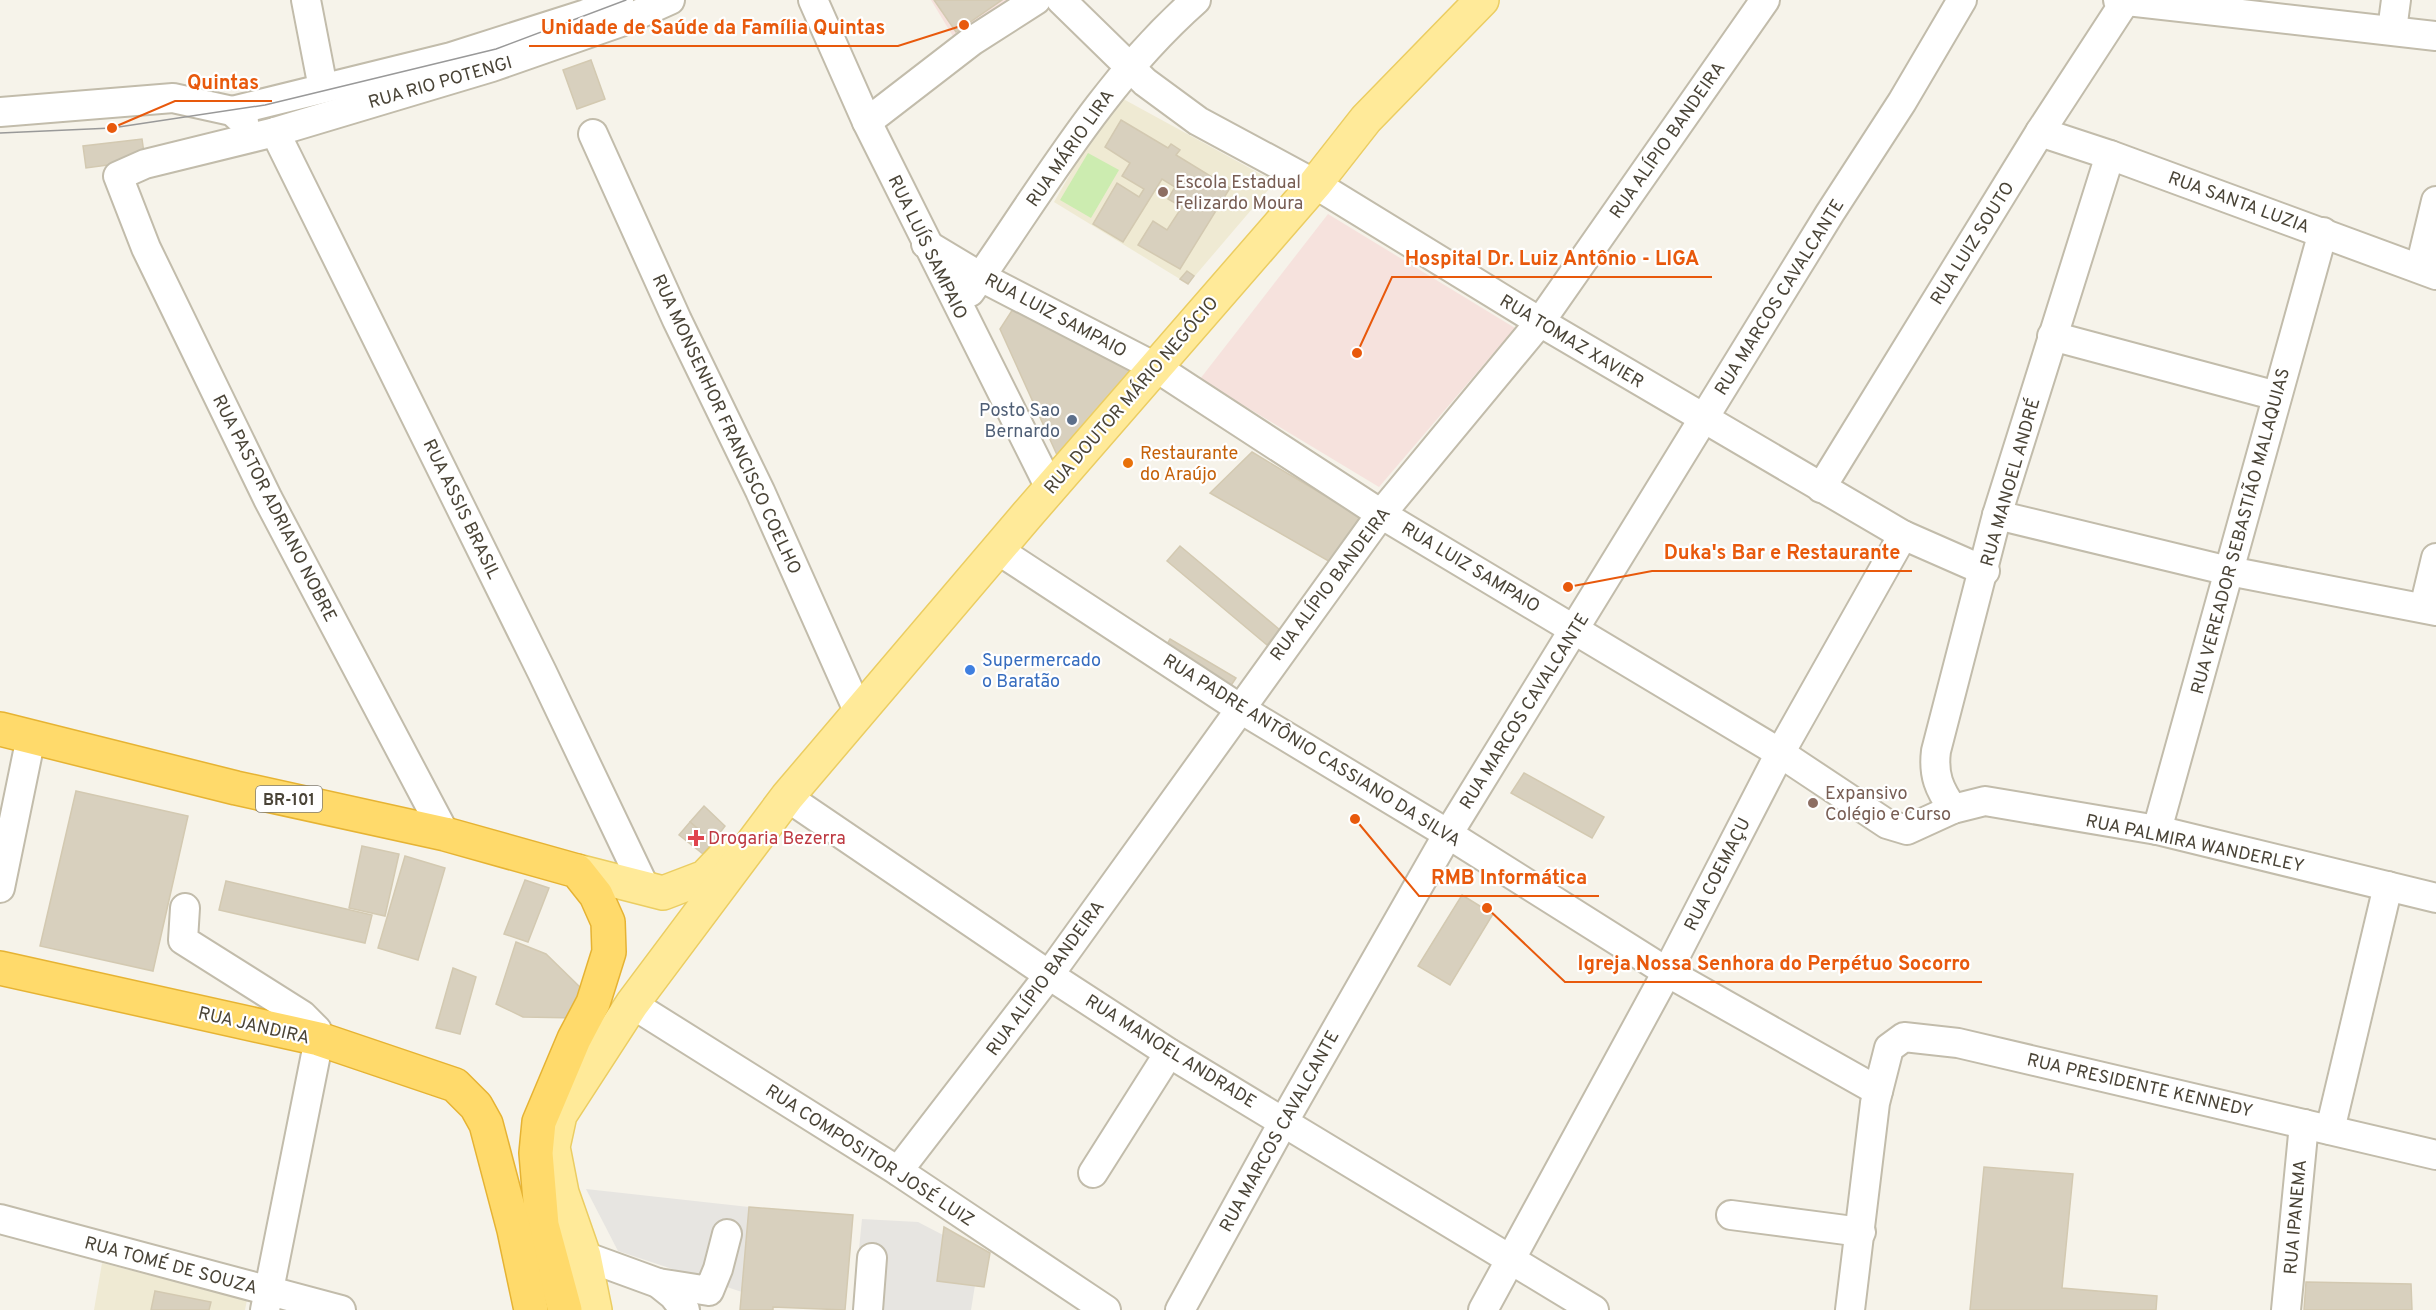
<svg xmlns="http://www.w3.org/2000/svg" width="2436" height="1310" font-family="Overpass,sans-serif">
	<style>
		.education { fill: #efead3 }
		.medical { fill: #f6e2dd }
		.green { fill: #ccecb0 }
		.parking { fill: #e7e5e1 }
		.building { fill: #d8d0be; stroke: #d3c9b1; stroke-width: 1.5 }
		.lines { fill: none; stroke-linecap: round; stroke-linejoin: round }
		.minor-casing { stroke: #c2bcab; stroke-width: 32 }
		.major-casing { stroke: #ebcd62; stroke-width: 36 }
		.highway-casing { stroke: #e6b333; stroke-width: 36 }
		.minor { stroke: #fff; stroke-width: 28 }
		.major { stroke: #ffea99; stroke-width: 33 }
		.highway { stroke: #ffda6b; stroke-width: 33 }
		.tram { stroke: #999; stroke-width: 1.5 }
		.education-dot { fill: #8d6e63; stroke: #fff; stroke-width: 2 }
		.service-dot { fill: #5c6f8a; stroke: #fff; stroke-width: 2 }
		.food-dot { fill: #e8710a; stroke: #fff; stroke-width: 2 }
		.shop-dot { fill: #3f7fe0; stroke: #fff; stroke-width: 2 }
		.health-dot { fill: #e0444e; stroke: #fff; stroke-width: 2 }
		.labels { text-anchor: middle; stroke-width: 4.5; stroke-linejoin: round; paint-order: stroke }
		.shield { fill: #fff; stroke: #807c73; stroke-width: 1.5 }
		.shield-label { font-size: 16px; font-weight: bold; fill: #4a4437 }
		.street-label { font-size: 18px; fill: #4a4437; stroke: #fff }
		.education-label { font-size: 18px; fill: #785e54; stroke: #fff; text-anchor: start }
		.service-label { font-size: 18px; fill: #4e5e75; stroke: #fff; text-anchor: end }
		.food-label { font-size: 18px; fill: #c56008; stroke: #fff; text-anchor: start }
		.shop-label { font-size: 18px; fill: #366cbe; stroke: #fff; text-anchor: start }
		.health-label { font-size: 18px; fill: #be3a42; stroke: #fff; text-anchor: start }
		.leader { fill: none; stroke: #e8590c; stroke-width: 2 }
		.callout-dot { fill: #e8590c; stroke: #fff; stroke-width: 2 }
		.callout-label { font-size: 20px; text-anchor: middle; font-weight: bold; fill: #e8590c; stroke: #fff; stroke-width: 4.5; stroke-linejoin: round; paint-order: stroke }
	</style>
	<rect width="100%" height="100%" fill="#f6f3ea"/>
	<g class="education">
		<path d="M1116 95 1275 182 1188 284 1054 202Z"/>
		<path d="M102 1263 247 1300 245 1310H94Z"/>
	</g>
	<g class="medical">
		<path d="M931 0H1019L957 43Z"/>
		<path d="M1328 214 1515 328 1379 487 1200 379Z"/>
	</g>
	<path class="green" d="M1088 153 1119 170 1091 218 1060 200Z"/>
	<g class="parking">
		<path d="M586 1189 749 1207 742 1292 618 1251Z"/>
		<path d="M862 1219 918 1222 943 1235 937 1281 975 1285 971 1310H853Z"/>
	</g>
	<g class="building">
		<path d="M934 0H1002L956 32Z"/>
		<path d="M591 60 605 99 577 109 563 70Z"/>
		<path d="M1121 120 1168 148 1171 144 1180 150 1176 155 1230 188 1180 269 1138 245 1153 221 1167 230 1182 207 1168 199 1175 187 1162 179 1123 242 1093 224 1117 183 1139 197 1144 189 1122 176 1130 163 1105 147Z"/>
		<path d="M142 139 145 160 86 168 83 146Z"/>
		<path d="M1187 271 1194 276 1188 284 1180 279Z"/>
		<path d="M1013 309 1145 374 1062 466 1000 329Z"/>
		<path d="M1252 452 1372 524 1339 567 1210 493Z"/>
		<path d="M1180 546 1280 630 1267 645 1167 561Z"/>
		<path d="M1170 639 1236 678 1226 693 1161 654Z"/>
		<path d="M1524 773 1604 817 1592 838 1511 793Z"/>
		<path d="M76 791 188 816 153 971 40 946Z"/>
		<path d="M704 806 725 826 713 842 690 822Z"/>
		<path d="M690 822 713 842 703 854 679 835Z"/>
		<path d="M362 846 399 854 385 916 349 908Z"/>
		<path d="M405 856 445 868 418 960 378 948Z"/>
		<path d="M525 880 549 888 528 942 504 934Z"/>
		<path d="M226 881 372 915 365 943 219 910Z"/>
		<path d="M1462 895 1493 914 1450 985 1418 966Z"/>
		<path d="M516 942 546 954 588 995 577 1018 523 1017 496 1004Z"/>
		<path d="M453 968 476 977 460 1034 436 1028Z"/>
		<path d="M1984 1167 2073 1174 2062 1288 2157 1296 2156 1310H1970Z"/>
		<path d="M749 1207 853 1215 845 1310 773 1307V1310H740Z"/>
		<path d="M944 1227 990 1253 984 1287 937 1281Z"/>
		<path d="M2306 1282 2411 1284 2412 1310H2304Z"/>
		<path d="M155 1291 211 1302 209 1310H151Z"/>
	</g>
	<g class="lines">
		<g class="minor-casing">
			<g id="minor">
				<path d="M306 0 323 88"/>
				<path d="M813 0 867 122 1051 490"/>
				<path d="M1061 0 1145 82 1198 121 1315 184 1540 322 1903 535 1985 571"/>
				<path d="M2118 0 2436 36"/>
				<path d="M2392 30 2396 0"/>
				<path d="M232 111 451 57 586 14 619 0"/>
				<path d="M0 112 173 98 232 111 244 122"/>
				<path d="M867 122 972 41 1036 0"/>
				<path d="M275 132 542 672 645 888"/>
				<path d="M2040 132 2110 155 2436 275"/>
				<path d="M593 134 677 320 760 491 859 713"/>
				<path d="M926 244 981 277 1157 368 1381 514 1780 753 1887 824 1907 830 1953 809 1985 801 2157 830 2436 898"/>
				<path d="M2420 268 2436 201"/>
				<path d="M970 292C1041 191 1102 83 1196 0"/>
				<path d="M2052 336 2277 396"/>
				<path d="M1821 488 2040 132 2126 0"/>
				<path d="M1997 515 2229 571 2436 611"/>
				<path d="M998 550 1239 708 1448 834 1667 972 1878 1091"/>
				<path d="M2424 608 2436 558"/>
				<path d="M787 797 1049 975 1169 1053 1594 1310"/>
				<path d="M1953 809C1939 789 1933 775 1936 751L1997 515 2110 155"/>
				<path d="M2157 830 2323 232"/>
				<path d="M445 834 268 499 146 248 118 176 145 164 275 132 492 67 621 22 670 0"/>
				<path d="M0 888 31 737"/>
				<path d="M185 908 183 940 302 1015 317 1030 319 1039 265 1310"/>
				<path d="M632 1004 898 1171 1106 1310"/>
				<path d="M2330 1130 2388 886"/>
				<path d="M898 1171 1049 975 1381 514 1540 322 1765 0"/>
				<path d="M1093 1173 1169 1053"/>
				<path d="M1731 1215 1861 1232"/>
				<path d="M0 1219 341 1310"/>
				<path d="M584 1256 658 1283 673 1295 685 1310"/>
				<path d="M658 1283 709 1291 718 1269 727 1234"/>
				<path d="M868 1310 872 1258"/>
				<path d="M1180 1310 1284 1121 1448 834 1830 213 1902 102 1962 0"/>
				<path d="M1483 1310 1667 972 1780 753 1903 535"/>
				<path d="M1850 1310 1875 1103 1889 1048 1904 1037 1958 1043 2436 1155"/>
				<path d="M2286 1310 2304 1124"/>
			</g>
		</g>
		<g class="major-casing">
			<g id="major">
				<path d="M577 871 663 893 705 877 729 852"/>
				<path d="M595 1310 584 1256 562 1193 553 1147 560 1115 632 1004 787 797 1027 515 1315 184 1366 119 1482 0"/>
			</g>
		</g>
		<g class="highway-casing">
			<g id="highway">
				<path d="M0 729 236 788 445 834 577 871 596 895 608 922 609 952 593 1003 574 1039 539 1122 536 1153 542 1225 565 1310"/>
				<path d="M0 968 319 1039 455 1085 476 1106 486 1124 514 1230 531 1310"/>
			</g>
		</g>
		<use href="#minor" class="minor"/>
		<use href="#major" class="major"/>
		<use href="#highway" class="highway"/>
		<path class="tram" d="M0 133 112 128 265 105 496 49 626 0"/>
	</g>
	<g class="education-dot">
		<circle cx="1163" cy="192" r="6"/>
		<circle cx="1813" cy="803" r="6"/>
	</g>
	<circle class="service-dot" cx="1072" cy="420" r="6"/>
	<circle class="food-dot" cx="1128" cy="463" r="6"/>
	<circle class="shop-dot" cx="970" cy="670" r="6"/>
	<path class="health-dot" d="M693 829h6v6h6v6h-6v6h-6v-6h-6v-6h6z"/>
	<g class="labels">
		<rect class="shield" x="256" y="786" width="66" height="26" rx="4.5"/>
		<g class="shield-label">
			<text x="289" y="805">BR-101</text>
		</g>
		<g class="street-label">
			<text transform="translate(440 82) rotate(-16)" y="6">RUA RIO POTENGI</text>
			<text transform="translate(1667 140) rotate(-55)" y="6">RUA ALÍPIO BANDEIRA</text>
			<text transform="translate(1070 148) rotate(-55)" y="6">RUA MÁRIO LIRA</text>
			<text transform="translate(2239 202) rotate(20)" y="6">RUA SANTA LUZIA</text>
			<text transform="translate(1972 243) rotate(-58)" y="6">RUA LUIZ SOUTO</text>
			<text transform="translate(928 247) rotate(64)" y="6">RUA LUÍS SAMPAIO</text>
			<text transform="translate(1779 297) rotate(-58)" y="6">RUA MARCOS CAVALCANTE</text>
			<text transform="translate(1056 315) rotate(28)" y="6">RUA LUIZ SAMPAIO</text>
			<text transform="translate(1572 341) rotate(31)" y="6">RUA TOMAZ XAVIER</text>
			<text transform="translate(1131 395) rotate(-49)" y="6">RUA DOUTOR MÁRIO NEGÓCIO</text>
			<text transform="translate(727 424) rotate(65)" y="6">RUA MONSENHOR FRANCISCO COELHO</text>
			<text transform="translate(2010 482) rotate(-74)" y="6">RUA MANOEL ANDRÉ</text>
			<text transform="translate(275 508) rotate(63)" y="6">RUA PASTOR ADRIANO NOBRE</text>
			<text transform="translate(462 509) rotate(64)" y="6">RUA ASSIS BRASIL</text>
			<text transform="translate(2240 531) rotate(-75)" y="6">RUA VEREADOR SEBASTIÃO MALAQUIAS</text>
			<text transform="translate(1471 567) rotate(31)" y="6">RUA LUIZ SAMPAIO</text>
			<text transform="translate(1330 584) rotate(-53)" y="6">RUA ALÍPIO BANDEIRA</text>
			<text transform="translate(1524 711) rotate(-58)" y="6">RUA MARCOS CAVALCANTE</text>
			<text transform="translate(1312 750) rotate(32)" y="6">RUA PADRE ANTÔNIO CASSIANO DA SILVA</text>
			<text transform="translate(2195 843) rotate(12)" y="6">RUA PALMIRA WANDERLEY</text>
			<text transform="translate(1717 874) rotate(-63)" y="6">RUA COEMAÇU</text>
			<text transform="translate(1045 978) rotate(-54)" y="6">RUA ALÍPIO BANDEIRA</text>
			<text transform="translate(254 1025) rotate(13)" y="6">RUA JANDIRA</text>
			<text transform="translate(1171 1051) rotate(32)" y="6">RUA MANOEL ANDRADE</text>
			<text transform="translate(2140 1085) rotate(13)" y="6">RUA PRESIDENTE KENNEDY</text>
			<text transform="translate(1279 1131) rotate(-61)" y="6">RUA MARCOS CAVALCANTE</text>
			<text transform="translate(870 1155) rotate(33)" y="6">RUA COMPOSITOR JOSÉ LUIZ</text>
			<text transform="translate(2295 1217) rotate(-85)" y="6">RUA IPANEMA</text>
			<text transform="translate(171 1265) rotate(15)" y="6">RUA TOMÉ DE SOUZA</text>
		</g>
		<g class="education-label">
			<text x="1175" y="188">Escola Estadual<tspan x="1175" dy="21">Felizardo Moura</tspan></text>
			<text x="1825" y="799">Expansivo<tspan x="1825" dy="21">Colégio e Curso</tspan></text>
		</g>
		<g class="service-label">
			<text x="1060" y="416">Posto Sao<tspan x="1060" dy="21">Bernardo</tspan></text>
		</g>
		<g class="food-label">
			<text x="1140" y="459">Restaurante<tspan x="1140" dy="21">do Araújo</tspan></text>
		</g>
		<g class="shop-label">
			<text x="982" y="666">Supermercado<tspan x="982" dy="21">o Baratão</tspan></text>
		</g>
		<g class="health-label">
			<text x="708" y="844">Drogaria Bezerra</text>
		</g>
	</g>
	<path class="leader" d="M964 25L898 46H529M112 128L175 101H272M1357 353L1392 277H1712M1568 587L1652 571H1912M1355 819L1419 896H1599M1487 908L1565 982H1982"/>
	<g class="callout-dot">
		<circle cx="964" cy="25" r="6"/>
		<circle cx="112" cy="128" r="6"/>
		<circle cx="1357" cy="353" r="6"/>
		<circle cx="1568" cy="587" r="6"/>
		<circle cx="1355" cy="819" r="6"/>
		<circle cx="1487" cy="908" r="6"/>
	</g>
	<g class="callout-label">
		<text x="713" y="34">Unidade de Saúde da Família Quintas</text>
		<text x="223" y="89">Quintas</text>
		<text x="1552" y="265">Hospital Dr. Luiz Antônio - LIGA</text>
		<text x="1782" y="559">Duka's Bar e Restaurante</text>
		<text x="1509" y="884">RMB Informática</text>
		<text x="1774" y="970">Igreja Nossa Senhora do Perpétuo Socorro</text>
	</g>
</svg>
